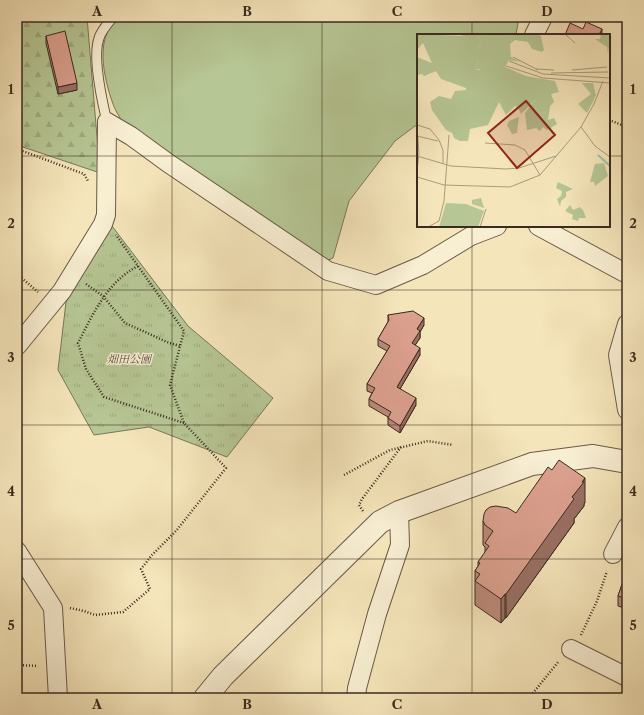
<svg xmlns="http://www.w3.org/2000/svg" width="644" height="715" font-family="'Libre Caslon Text','Noto Serif JP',serif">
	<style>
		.green { fill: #b6c694; stroke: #78785a }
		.forest { fill: url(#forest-firs); stroke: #78785a }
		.park { fill: url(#park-tufts); stroke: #78785a }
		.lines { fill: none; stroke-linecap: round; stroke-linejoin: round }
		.service-casing { stroke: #695a46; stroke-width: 11 }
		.minor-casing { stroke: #695a46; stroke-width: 20 }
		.tertiary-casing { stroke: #695a46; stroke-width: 24 }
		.path { stroke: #3a2b1f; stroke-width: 2.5; stroke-dasharray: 1 2; stroke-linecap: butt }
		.service { stroke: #f8eed2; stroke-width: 9 }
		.minor { stroke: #f8eed2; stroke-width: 18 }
		.tertiary { stroke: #f8eed2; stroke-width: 22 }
		.wall { fill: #bb8979; stroke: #3a2b1f }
		.shaded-wall { fill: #996f63; stroke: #3a2b1f }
		.building { fill: #da9f8d; stroke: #3a2b1f }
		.grid { fill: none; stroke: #3a2b1f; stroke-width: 1; stroke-opacity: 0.55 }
		.labels { text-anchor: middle; stroke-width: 3; stroke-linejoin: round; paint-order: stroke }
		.park-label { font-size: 11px; font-style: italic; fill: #59523c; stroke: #f8eed2 }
		.inset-river { fill: none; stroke: #9cbfad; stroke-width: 2 }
		.inset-road { fill: none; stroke: #aa9b7c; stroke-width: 1 }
		.view { fill: #8f2418; fill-opacity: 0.15; stroke: #8f2418; stroke-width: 2 }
		.inset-edge { fill: none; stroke: #3a2b1f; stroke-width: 2 }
		.neatline { fill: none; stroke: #3a2b1f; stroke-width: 1.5 }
		.grid-label { font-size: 13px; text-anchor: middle; font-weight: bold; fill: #3a2b1f }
	</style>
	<defs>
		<pattern id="forest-firs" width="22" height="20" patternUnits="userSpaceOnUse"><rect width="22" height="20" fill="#b6c694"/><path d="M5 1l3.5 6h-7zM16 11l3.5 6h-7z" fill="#9daa7f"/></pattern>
		<pattern id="park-tufts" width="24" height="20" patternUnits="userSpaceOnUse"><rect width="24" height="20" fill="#b6c694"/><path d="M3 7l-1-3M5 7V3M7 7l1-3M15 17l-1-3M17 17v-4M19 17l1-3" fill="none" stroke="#9daa7f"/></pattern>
	</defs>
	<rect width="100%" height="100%" fill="#f5e5ba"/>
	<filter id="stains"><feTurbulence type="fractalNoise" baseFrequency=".005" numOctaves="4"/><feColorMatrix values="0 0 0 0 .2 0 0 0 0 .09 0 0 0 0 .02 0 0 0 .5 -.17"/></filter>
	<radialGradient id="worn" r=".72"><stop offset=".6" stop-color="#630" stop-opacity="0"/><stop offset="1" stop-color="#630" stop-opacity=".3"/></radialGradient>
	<path class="green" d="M123 17H519L516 35H418V126H415L395 141 349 201 333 258 326 261 123 123C119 116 115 110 113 104 104 79 92 31 123 17Z"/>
	<path class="forest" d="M17 17H87L100 173 17 145Z"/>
	<path class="park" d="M112 226 188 326 273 398 227 457 149 427 94 435 58 370 66 302Z"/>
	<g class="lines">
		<g class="service-casing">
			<path id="service" d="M107 122C102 101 92 57 99 38 101 31 108 23 113 17"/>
		</g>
		<g class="minor-casing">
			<g id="minor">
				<path d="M534 35 543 17"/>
				<path d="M107 122 131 136 168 163 328 271 376 285 423 265 471 236 497 226"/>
				<path d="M538 226 627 274"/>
				<path d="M627 324 618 355 627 410"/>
				<path d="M17 346 62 291 103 224 106 215 107 122"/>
				<path d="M17 551 53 608 58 698"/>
				<path d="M613 554 627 527"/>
				<path d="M571 649 627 677"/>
				<path d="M356 698 357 688 377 614 400 545 399 512"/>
			</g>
		</g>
		<g class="tertiary-casing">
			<path id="tertiary" d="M205 698 223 676 380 522 399 512 532 464 593 456 627 462"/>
		</g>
		<g class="path">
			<path d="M609 120 627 127"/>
			<path d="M17 149 84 174 88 181"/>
			<path d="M138 266C107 282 93 314 78 343L86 369 104 397 184 423"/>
			<path d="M17 274 38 292"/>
			<path d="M86 284 103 296 125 323 167 342 180 346"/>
			<path d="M344 475 390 450 428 441 453 445"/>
			<path d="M363 511 359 505 362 499 401 447"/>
			<path d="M70 608 84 611 95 615 123 612 150 589 141 569 152 555 176 531 226 468 184 423 170 385 184 331 116 235"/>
			<path d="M581 635 597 601 607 571"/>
			<path d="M17 665 38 666"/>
			<path d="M529 698 559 661"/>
		</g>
		<use href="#service" class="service"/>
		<use href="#minor" class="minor"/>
		<use href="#tertiary" class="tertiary"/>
	</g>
	<g class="wall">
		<path d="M627 25V45L624 43V30Z"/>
		<path d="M46 36 77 90 58 94 46 43Z"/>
		<path d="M388 315 424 325 420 332V338L415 345 420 355 400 389 416 405 400 433 388 425V417L369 406V399L372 393 367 391V384L387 351 378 346V339L388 322Z"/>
		<path d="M585 502 584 504V506L574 519V523L506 618H505L501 623 475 605V571L478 566V562L485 553V547L483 545V521L516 513Z"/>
		<path d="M627 570V609L618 606V596Z"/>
	</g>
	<g class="shaded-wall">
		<path d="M602 29V35H599Z"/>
		<path d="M77 83V90L58 94V87Z"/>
		<path d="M424 318V325L420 332V338L412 350V343L417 329Z"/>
		<path d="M420 348V355L397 394V387Z"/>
		<path d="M416 398V405L400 433V426Z"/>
		<path d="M585 478V502L584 504V506L574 519V523L506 618V594Z"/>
		<path d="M505 594V618L501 623V599Z"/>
	</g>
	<g class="building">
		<path d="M586 22 602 29 599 35H565L570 23 583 29Z"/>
		<path d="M627 25V32L624 30Z"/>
		<path d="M65 31 77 83 58 87 46 36Z"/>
		<path d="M413 311 424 318 417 329 420 331 412 343 420 348 397 387 416 398 400 426 388 418 391 412 369 399 375 388 367 384 390 346 378 339 389 320 388 315Z"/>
		<path d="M559 460 585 478 582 482H584L572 497 574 499 506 594H505L501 599 475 581 480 574 475 571 480 563 478 562 489 546 485 543 493 531 485 525 483 521 484 514 486 510 490 507 496 506 508 508 516 513 548 467 552 470Z"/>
		<path d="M627 570V599L618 596Z"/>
	</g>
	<path class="grid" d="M172 17V698M322 17V698M472 17V35M17 156H418M609 156H627M472 226V698M17 290H627M17 425H627M17 559H627"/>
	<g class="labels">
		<g class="park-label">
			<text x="129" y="363">畑田公園</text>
		</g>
	</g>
	<g transform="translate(417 34)">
		<rect width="193" height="193" fill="#f5e5ba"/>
		<path d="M117 67 133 72 131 86 137 84 140 90 130 96 126 93 123 97 119 94 110 96 108 79Z" fill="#b6c694"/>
		<path d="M0 0 46 2 53 7 61 26 58 35 62 36 65 33 61 29 63 26 61 14 65 7 59 0H120L124 2 127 16 125 18 115 15 111 8 98 6 93 10 94 23 103 28 92 26 88 33 109 42 138 47 142 58 134 60 137 68 133 72H121V68L117 67 104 80 101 73 98 72 89 81 82 68 71 91 53 95 51 107H43L37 104 35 99 29 96 15 76 13 68 22 62 34 65 38 57 49 56V54L24 45 19 37 7 42 5 40 0 41V23L15 29 6 9 0 16ZM184 0H191L193 4 191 20 190 13 178 5H183ZM165 49H176L179 61 170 79 161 70 174 60ZM187 129 191 142 178 152 177 148H173L177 133 178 130ZM141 148 156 155 149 158V163L144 167 143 173 140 165 144 162 145 157 139 154ZM153 171 156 176 163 173 166 176 169 184H162L161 187 155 185 156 181 148 177Z" fill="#b6c694"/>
		<path d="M172 63 177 66 171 76 165 68Z" fill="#b6c694"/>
		<path d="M43 0H59L65 7 61 14 64 26 61 29 65 30 64 35H58L61 26 56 22 53 7ZM102 83 100 99 95 100 90 91 92 87ZM64 164 67 174 55 170V166ZM29 169 49 170 67 177 61 193H22Z" fill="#b6c694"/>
		<path class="inset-river" d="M181 121 193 132"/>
		<path class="inset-road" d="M148 0 158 9M96 23 121 36M92 27 126 40 193 44M89 32 126 44 193 49M119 35 137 36M155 36 190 33M134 39 191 38M0 91 13 95 22 106 26 116V129M0 93 2 119 0 137M164 93 178 112 193 123M0 102 21 107M68 109 98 111 108 116 123 141M0 122 34 132 89 135 102 134 139 122M0 143 27 151M27 151 93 153 123 141 164 93 177 70 186 47M11 193 22 187 27 167 32 101M63 193 69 175"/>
		<path class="view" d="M109 67 138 101 100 134 71 99Z"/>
		<rect width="193" height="193" class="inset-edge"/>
	</g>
	<rect width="644" height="715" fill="none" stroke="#f5e5ba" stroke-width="44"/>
	<rect x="22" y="22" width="600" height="671" class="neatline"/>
	<g class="grid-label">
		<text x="97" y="16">A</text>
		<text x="247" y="16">B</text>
		<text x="397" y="16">C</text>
		<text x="547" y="16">D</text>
		<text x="11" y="94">1</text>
		<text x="633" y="94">1</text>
		<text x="11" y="228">2</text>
		<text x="633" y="228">2</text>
		<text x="11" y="362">3</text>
		<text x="633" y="362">3</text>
		<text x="11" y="496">4</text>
		<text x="633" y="496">4</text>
		<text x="11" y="630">5</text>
		<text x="633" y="630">5</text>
		<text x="97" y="709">A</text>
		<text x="247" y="709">B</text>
		<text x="397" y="709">C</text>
		<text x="547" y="709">D</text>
	</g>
	<rect width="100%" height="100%" filter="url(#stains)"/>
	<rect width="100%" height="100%" fill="url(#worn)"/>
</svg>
